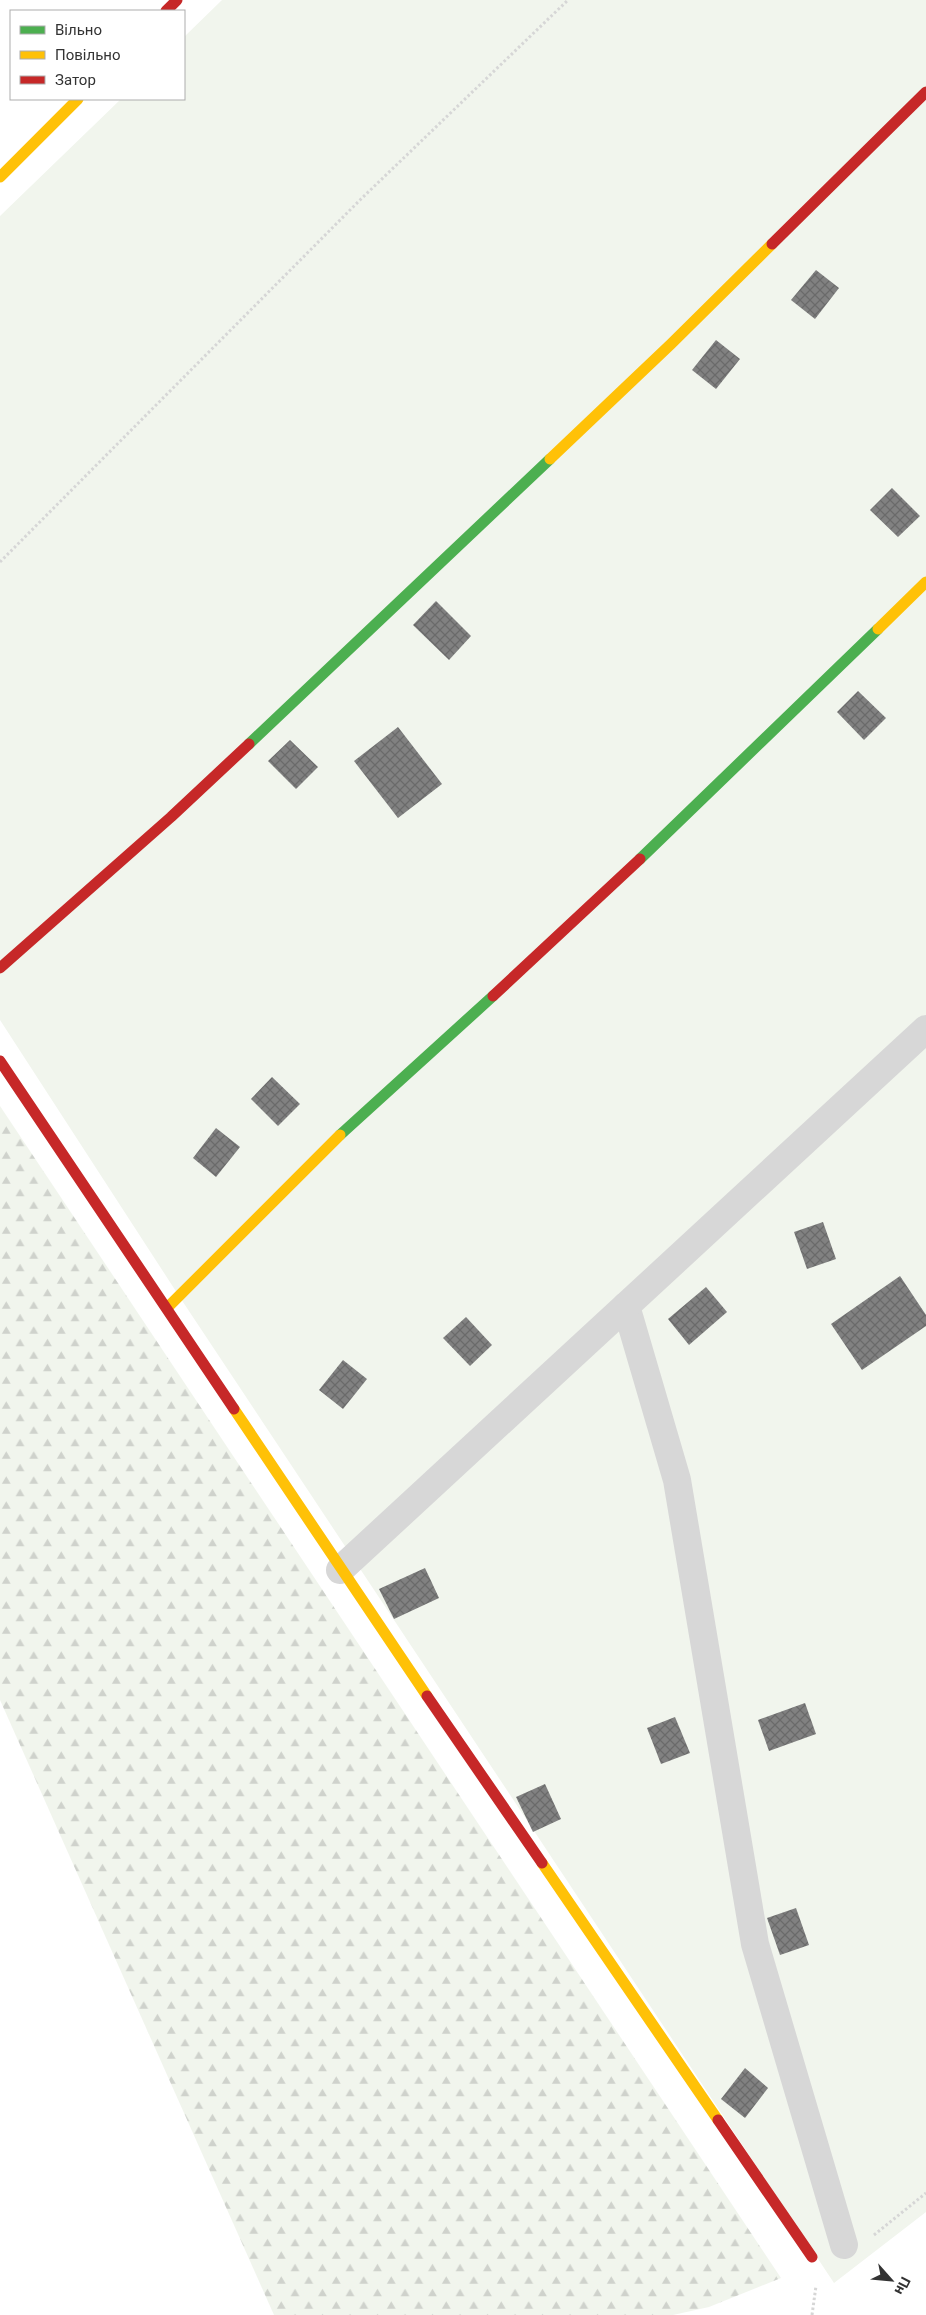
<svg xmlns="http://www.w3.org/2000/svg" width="926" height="2315" font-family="Roboto,sans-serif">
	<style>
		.forest { fill: url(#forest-firs) }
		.garden { fill: #f1f5ed }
		.building { fill: url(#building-cross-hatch) }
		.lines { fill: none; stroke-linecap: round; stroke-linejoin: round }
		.path { stroke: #d6d6d6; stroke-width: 3; stroke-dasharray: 2.5 2.5; stroke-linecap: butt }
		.street { stroke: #d7d7d7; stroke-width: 28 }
		.fast { stroke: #4caf50; stroke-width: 11 }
		.slow { stroke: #ffc107; stroke-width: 11 }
		.jam { stroke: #c62828; stroke-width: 11 }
	</style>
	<defs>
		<pattern id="forest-firs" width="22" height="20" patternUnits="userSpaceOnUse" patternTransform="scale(1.25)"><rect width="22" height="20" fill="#f1f5ed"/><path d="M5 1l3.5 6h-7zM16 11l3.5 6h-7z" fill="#cfd2cc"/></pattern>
		<pattern id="building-cross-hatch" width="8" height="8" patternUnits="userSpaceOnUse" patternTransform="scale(1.25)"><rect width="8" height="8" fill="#818181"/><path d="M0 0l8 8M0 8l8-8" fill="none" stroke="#6a6a6a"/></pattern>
	</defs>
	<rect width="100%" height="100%" fill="#fff"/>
	<path class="forest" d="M0 1106 781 2278 709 2307 673 2315H274L0 1700Z"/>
	<path class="garden" d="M222 0H926V2212L834 2283 179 1296 0 1020V216L121 99H184V37Z"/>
	<g class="building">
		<path d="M816 270 839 288 815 319 791 300Z"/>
		<path d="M716 340 740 359 716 389 692 370Z"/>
		<path d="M892 488 920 516 898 537 870 510Z"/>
		<path d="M436 601 471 636 449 660 413 625Z"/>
		<path d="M858 691 886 718 864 740 837 712Z"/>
		<path d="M398 727 442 784 398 818 354 761Z"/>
		<path d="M290 740 318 767 296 789 268 761Z"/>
		<path d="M272 1077 300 1104 278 1126 251 1099Z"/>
		<path d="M216 1128 240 1147 216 1177 193 1158Z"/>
		<path d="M823 1222 836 1259 807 1269 794 1232Z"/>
		<path d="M900 1276 926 1315V1326L862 1370 831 1324Z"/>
		<path d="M706 1287 727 1312 689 1345 668 1319Z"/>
		<path d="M466 1317 492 1345 470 1366 443 1338Z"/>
		<path d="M343 1360 367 1379 343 1409 319 1390Z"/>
		<path d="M425 1568 439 1598 394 1619 379 1589Z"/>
		<path d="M805 1703 816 1734 769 1751 758 1720Z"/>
		<path d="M675 1717 690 1753 661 1764 647 1728Z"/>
		<path d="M545 1784 561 1819 533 1832 516 1797Z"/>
		<path d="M796 1908 809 1945 780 1955 767 1918Z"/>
		<path d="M745 2068 768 2088 745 2118 721 2099Z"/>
	</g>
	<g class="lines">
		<g class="path">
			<path d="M0 562 360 200 568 0"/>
			<path d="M874 2235 926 2193"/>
			<path d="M812 2315 816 2286"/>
		</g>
		<g class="street">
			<path d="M626 1306 677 1480 755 1944 844 2245"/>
			<path d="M340 1570 926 1029"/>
		</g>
		<g class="fast">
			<path d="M249 744 550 459"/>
			<path d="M640 859 878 629"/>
			<path d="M340 1135 493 996"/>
		</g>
		<g class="slow">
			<path d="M0 177 78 99"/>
			<path d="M550 459 671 344 772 244"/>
			<path d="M878 629 926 582"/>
			<path d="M167 1308 340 1135"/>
			<path d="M234 1409 427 1696"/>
			<path d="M542 1863 718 2120"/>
		</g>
		<g class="jam">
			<path d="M166 11 177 0"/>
			<path d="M772 244 926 92"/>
			<path d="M0 968 171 817 249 744"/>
			<path d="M493 996 640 859"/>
			<path d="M0 1061 234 1409"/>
			<path d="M427 1696 542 1863"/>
			<path d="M718 2120 812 2257"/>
		</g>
	</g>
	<rect x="10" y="10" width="175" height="90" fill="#ffffff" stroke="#adadad"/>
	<rect x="20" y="26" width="25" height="8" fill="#4caf50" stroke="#adadad"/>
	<text x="55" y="35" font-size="15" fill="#333333">Вільно</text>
	<rect x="20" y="51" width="25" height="8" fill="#ffc107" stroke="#adadad"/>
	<text x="55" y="60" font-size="15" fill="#333333">Повільно</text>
	<rect x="20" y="76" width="25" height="8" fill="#c62828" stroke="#adadad"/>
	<text x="55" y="85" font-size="15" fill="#333333">Затор</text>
	<g transform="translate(891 2280) rotate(117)" stroke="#ffffff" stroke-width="4" paint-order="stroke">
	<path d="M0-4L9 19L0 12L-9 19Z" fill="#333333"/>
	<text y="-8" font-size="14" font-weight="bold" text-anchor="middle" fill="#333333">Пн</text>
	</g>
</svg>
